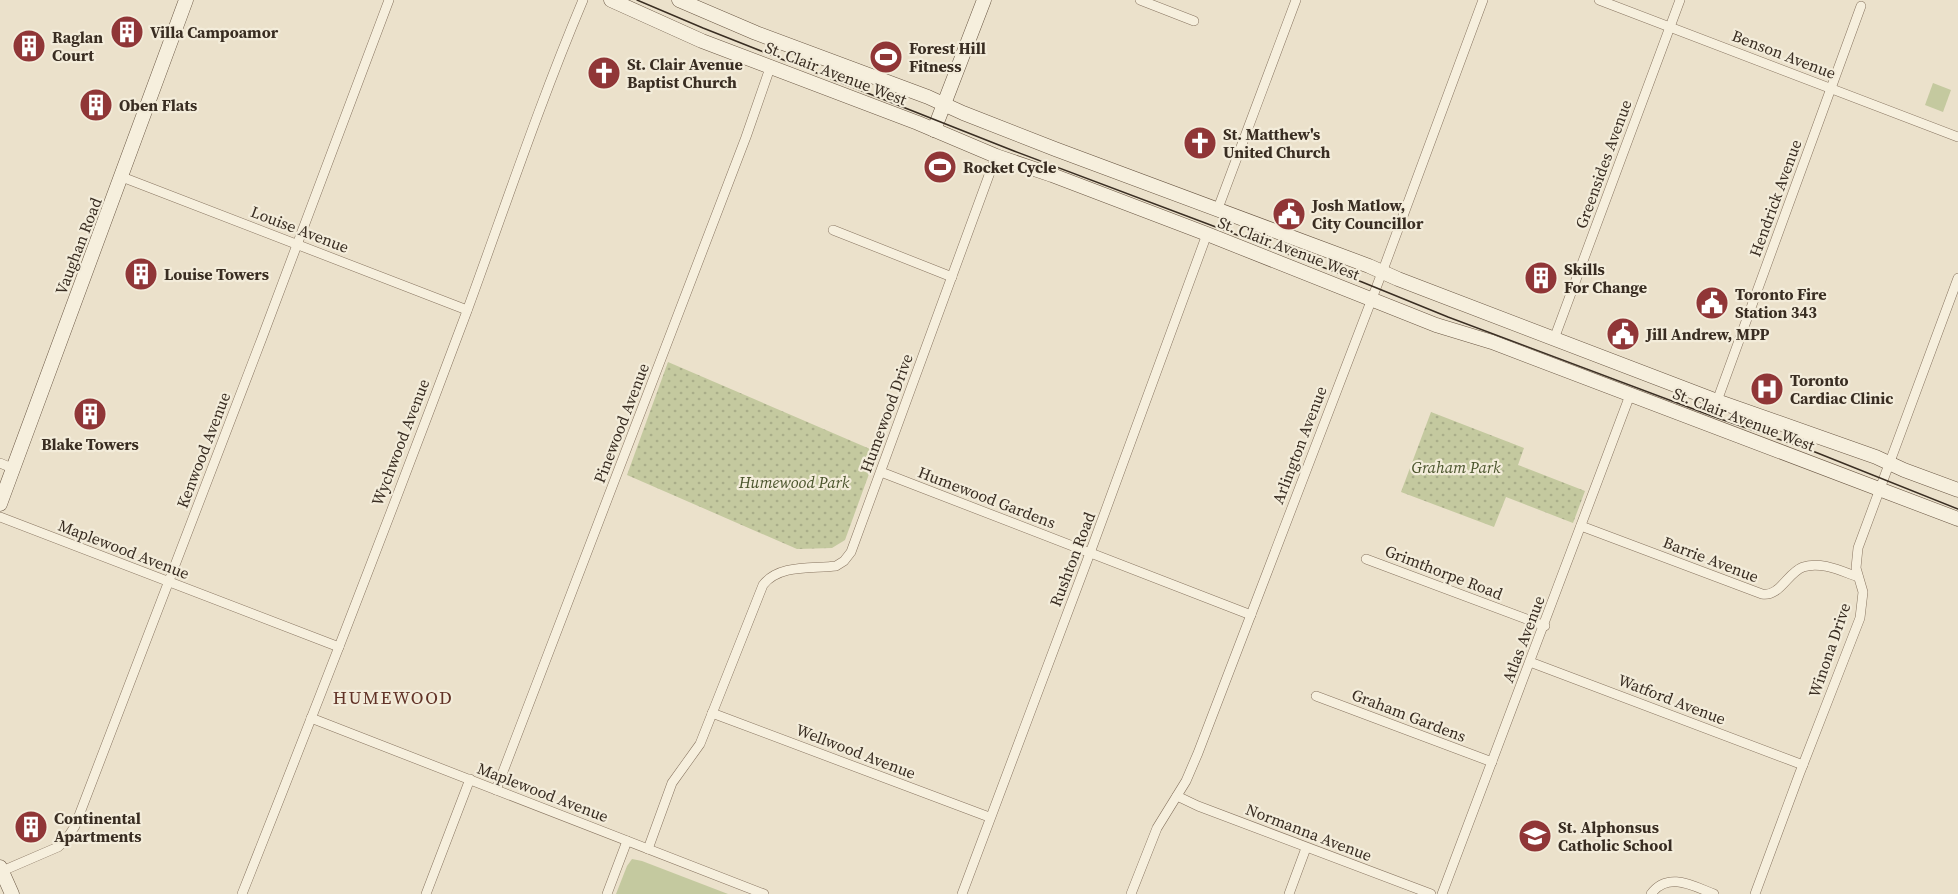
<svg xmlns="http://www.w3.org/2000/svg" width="1958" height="894" font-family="'Source Serif 4',serif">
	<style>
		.grass { fill: #c4c99f }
		.park { fill: url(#park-dots) }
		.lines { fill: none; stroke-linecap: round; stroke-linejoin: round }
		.street-casing { stroke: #877460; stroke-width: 10 }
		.secondary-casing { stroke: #695643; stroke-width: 15 }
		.street { stroke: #f6efdd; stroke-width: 9 }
		.secondary { stroke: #f6efdd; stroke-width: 14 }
		.tram { stroke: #392d22; stroke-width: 1.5 }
		.labels { text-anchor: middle; stroke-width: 4.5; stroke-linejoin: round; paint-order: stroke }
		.poi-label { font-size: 16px; font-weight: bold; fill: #392d22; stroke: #f3ecda; text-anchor: start }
		.street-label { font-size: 16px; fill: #392d22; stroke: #f3ecda }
		.park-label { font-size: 16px; font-style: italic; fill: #49532b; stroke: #f3ecda }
		.neighbourhood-label { font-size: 18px; letter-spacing: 1.5px; fill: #613226; stroke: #f3ecda }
	</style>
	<defs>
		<pattern id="park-dots" width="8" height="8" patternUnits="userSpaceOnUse" patternTransform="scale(1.5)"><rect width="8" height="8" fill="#c4c99f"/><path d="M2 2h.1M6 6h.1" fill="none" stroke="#a9ad89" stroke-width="1.8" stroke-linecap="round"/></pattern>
	</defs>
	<rect width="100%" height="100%" fill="#ebe1cb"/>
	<g class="grass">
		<path d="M1933 83 1951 90 1943 112 1925 105Z"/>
		<path d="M632 859 642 861 728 894H616L627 866Z"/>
	</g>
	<g class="park">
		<path d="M668 362 877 452 845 540 832 548 797 549 627 475Z"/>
		<path d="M1431 412 1524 448 1518 465 1585 491 1573 523 1506 497 1494 527 1401 492Z"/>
	</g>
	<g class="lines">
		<g class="street-casing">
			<g id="street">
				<path d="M1140 0 1194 21"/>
				<path d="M1599 0 1958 137"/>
				<path d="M122 177 467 310"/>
				<path d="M1217 211 1296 0"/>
				<path d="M833 230 952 277"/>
				<path d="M1554 339 1680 0"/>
				<path d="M1717 401 1861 6"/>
				<path d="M0 463 12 468"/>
				<path d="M881 472 1251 615"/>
				<path d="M0 517 339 647"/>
				<path d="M1581 526 1762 594C1780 597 1787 573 1803 567 1821 561 1841 571 1858 577"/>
				<path d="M1366 559 1545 626"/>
				<path d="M1530 662 1803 765"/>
				<path d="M1316 696 1492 762"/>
				<path d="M712 713 989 817"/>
				<path d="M311 718 764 894"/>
				<path d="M496 790 746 137 771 65"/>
				<path d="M1177 796 1198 806 1431 894"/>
				<path d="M648 849 672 783 700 744 763 585C779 564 812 569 836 566L844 561 851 552 996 156"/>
				<path d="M0 872 58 847 66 840 75 826 262 338 389 0"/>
				<path d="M242 894C319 700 394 506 467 311 505 207 540 102 583 0"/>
				<path d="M426 894 470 779"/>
				<path d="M607 894 627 841"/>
				<path d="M962 894 1090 553 1207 234"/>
				<path d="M1131 894 1157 828 1186 781 1198 753 1386 262 1483 0"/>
				<path d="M1289 894 1306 848"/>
				<path d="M1442 894 1630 395"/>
				<path d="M1651 894C1668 871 1693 886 1714 894"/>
				<path d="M1755 894 1799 775 1860 618 1863 592 1856 568 1858 548 1958 278"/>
			</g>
		</g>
		<g class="secondary-casing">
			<g id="secondary">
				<path d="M611 0 702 41 918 123 996 156 1052 175 1207 234 1436 325 1492 342 1958 519"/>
				<path d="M679 0 756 33 928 97 963 113 1055 149 1369 266 1398 279 1717 401 1876 457 1904 470 1958 490"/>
				<path d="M934 130 984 0"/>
				<path d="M0 504 186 0"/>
				<path d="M0 867 12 894"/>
			</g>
		</g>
		<use href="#street" class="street"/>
		<use href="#secondary" class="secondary"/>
		<path class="tram" d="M637 0 703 28 1014 151 1362 282 1448 317 1712 416 1815 452 1958 509"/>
	</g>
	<defs>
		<g id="building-disc" transform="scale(1.725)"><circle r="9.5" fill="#903637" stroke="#f3ecda"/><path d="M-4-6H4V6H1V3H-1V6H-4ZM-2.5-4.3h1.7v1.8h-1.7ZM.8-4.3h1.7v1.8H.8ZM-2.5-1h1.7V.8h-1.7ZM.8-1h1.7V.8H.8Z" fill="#fff"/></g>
		<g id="stadium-disc" transform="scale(1.725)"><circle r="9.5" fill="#903637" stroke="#f3ecda"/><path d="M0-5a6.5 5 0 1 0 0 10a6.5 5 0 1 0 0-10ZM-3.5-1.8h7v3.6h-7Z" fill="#fff"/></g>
		<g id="church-disc" transform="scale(1.725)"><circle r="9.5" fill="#903637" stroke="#f3ecda"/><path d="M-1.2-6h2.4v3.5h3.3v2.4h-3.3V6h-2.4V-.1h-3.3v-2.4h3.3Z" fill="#fff"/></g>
		<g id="civic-disc" transform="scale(1.725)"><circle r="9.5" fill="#903637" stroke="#f3ecda"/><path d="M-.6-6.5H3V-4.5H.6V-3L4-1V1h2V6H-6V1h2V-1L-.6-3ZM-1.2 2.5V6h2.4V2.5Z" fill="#fff"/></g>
		<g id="hospital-disc" transform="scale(1.725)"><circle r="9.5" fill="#903637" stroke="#f3ecda"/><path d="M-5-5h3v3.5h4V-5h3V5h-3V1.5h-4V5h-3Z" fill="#fff"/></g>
		<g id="school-disc" transform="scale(1.725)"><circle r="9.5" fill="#903637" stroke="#f3ecda"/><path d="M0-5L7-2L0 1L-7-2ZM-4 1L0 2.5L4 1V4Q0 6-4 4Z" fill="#fff"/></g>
	</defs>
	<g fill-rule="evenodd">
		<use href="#building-disc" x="127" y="32"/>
		<use href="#building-disc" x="29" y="46"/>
		<use href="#stadium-disc" x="886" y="57"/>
		<use href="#church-disc" x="604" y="73"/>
		<use href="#building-disc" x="96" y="105"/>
		<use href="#church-disc" x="1200" y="143"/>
		<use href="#stadium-disc" x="940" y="167"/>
		<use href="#civic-disc" x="1289" y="214"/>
		<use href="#building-disc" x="141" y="274"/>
		<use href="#building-disc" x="1541" y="278"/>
		<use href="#civic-disc" x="1712" y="303"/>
		<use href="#civic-disc" x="1623" y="334"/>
		<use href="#hospital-disc" x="1767" y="389"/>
		<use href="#building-disc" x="90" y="414"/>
		<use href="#building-disc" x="31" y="827"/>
		<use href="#school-disc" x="1535" y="836"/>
	</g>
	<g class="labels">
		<g class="poi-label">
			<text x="150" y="38">Villa Campoamor</text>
			<text x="52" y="43">Raglan<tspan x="52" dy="18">Court</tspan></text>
			<text x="909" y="54">Forest Hill<tspan x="909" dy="18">Fitness</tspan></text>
			<text x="627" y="70">St. Clair Avenue<tspan x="627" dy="18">Baptist Church</tspan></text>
			<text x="119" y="111">Oben Flats</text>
			<text x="1223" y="140">St. Matthew's<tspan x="1223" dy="18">United Church</tspan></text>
			<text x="963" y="173">Rocket Cycle</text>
			<text x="1312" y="211">Josh Matlow,<tspan x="1312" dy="18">City Councillor</tspan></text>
			<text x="1564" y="275">Skills<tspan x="1564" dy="18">For Change</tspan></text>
			<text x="164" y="280">Louise Towers</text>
			<text x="1735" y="300">Toronto Fire<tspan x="1735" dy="18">Station 343</tspan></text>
			<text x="1646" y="340">Jill Andrew, MPP</text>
			<text x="1790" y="386">Toronto<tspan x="1790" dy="18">Cardiac Clinic</tspan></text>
			<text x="90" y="450" text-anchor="middle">Blake Towers</text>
			<text x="54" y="824">Continental<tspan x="54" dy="18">Apartments</tspan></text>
			<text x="1558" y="833">St. Alphonsus<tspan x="1558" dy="18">Catholic School</tspan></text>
		</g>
		<g class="street-label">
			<text transform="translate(1784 54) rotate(21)" y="6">Benson Avenue</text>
			<text transform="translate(836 73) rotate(21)" y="6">St. Clair Avenue West</text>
			<text transform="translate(1603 164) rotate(-70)" y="6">Greensides Avenue</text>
			<text transform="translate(1775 198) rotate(-70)" y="6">Hendrick Avenue</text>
			<text transform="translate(300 229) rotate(21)" y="6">Louise Avenue</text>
			<text transform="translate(78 246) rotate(-69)" y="6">Vaughan Road</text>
			<text transform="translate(1289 248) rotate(21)" y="6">St. Clair Avenue West</text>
			<text transform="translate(886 413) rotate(-70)" y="6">Humewood Drive</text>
			<text transform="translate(1744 419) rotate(21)" y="6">St. Clair Avenue West</text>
			<text transform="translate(621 423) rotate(-69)" y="6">Pinewood Avenue</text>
			<text transform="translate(400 442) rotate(-69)" y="6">Wychwood Avenue</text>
			<text transform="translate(1299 445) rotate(-69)" y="6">Arlington Avenue</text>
			<text transform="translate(203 450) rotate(-69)" y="6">Kenwood Avenue</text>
			<text transform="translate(987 497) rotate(21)" y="6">Humewood Gardens</text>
			<text transform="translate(124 549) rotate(21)" y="6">Maplewood Avenue</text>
			<text transform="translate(1072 559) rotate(-69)" y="6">Rushton Road</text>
			<text transform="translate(1711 559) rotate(21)" y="6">Barrie Avenue</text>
			<text transform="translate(1444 572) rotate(21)" y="6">Grimthorpe Road</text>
			<text transform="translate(1523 639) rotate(-69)" y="6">Atlas Avenue</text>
			<text transform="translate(1829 650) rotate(-71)" y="6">Winona Drive</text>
			<text transform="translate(1672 699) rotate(21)" y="6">Watford Avenue</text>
			<text transform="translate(1409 715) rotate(21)" y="6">Graham Gardens</text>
			<text transform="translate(856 751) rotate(21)" y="6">Wellwood Avenue</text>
			<text transform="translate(543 792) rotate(21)" y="6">Maplewood Avenue</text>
			<text transform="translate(1309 832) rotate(21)" y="6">Normanna Avenue</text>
		</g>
		<g class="park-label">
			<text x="1456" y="473">Graham Park</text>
			<text x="794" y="488">Humewood Park</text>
		</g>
		<g class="neighbourhood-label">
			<text x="393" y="704">HUMEWOOD</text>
		</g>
	</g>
</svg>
